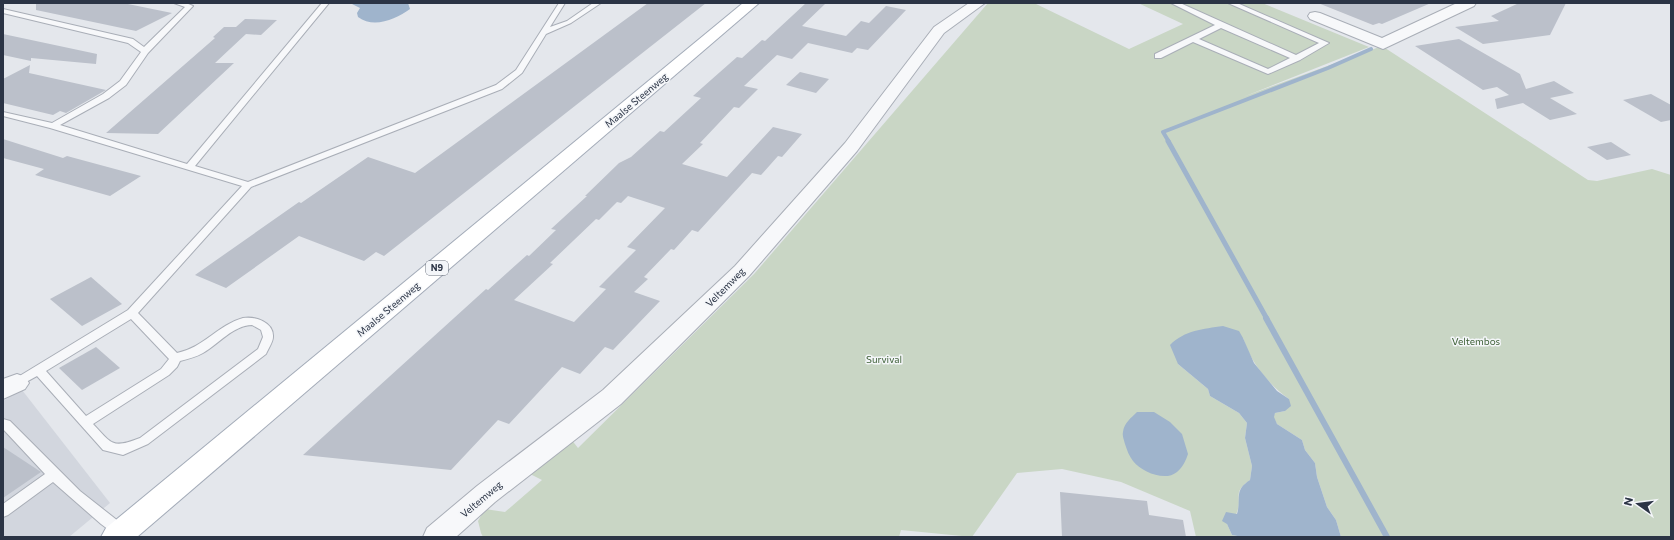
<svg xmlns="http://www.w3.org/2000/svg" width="1674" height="540" font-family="Commissioner,sans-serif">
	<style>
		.built { fill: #d2d6de }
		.green { fill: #c9d6c5 }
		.water { fill: #9fb4cc }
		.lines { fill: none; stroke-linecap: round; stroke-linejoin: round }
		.stream-far2 { stroke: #9fb4cc; stroke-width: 4 }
		.stream-far1 { stroke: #9fb4cc; stroke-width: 5 }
		.stream { stroke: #9fb4cc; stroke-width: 6 }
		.building { fill: #bbc0ca; fill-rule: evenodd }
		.service-casing { stroke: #a9aeb7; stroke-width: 2 }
		.minor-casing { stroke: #a9aeb7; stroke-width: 2 }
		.primary-casing { stroke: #a3abb8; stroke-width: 2 }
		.service { fill: #f7f8fa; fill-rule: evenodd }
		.minor { fill: #f7f8fa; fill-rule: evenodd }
		.primary { fill: #fff; fill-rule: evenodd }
		.labels { text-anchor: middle; stroke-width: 3; stroke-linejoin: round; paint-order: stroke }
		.shield { fill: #f4f6f9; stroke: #676e7b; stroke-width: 1 }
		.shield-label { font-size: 9px; font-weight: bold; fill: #2b3445 }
		.street-label { font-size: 10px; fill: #2b3445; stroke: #f4f6f9 }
		.park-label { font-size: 10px; fill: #3f6138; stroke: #f4f6f9 }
	</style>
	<rect width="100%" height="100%" fill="#e4e7ec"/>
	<path class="built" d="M22 390 110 503 69 537H3V401Z"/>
	<path class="green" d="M988 3H1034L1129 49 1183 24 1138 3H1262L1369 47 1243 97 1382 46 1588 180 1597 181 1652 169 1671 175V537H1341L1336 520 1327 507 1317 477 1315 463 1305 450 1302 440 1277 424 1273 417 1275 413 1285 411 1289 399C1268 384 1251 363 1243 338L1178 364 1208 389 1210 396 1239 413 1247 423 1245 438 1252 466 1250 480C1231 493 1243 497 1237 512 1236 517 1230 520 1227 524L1232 535 1243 537H1196L1190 511 1121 482 1062 469 1017 473 972 537 901 530 899 537H483L481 533 478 521 485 509 505 512 542 480 530 474 571 439 578 448 754 274Z"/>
	<g class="water">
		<path d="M350 3H408L410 9C396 19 374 29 358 17L357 13 360 8Z"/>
		<path d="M1223 326 1239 331 1243 338 1254 363 1277 391 1289 399 1291 406 1285 411 1275 413 1274 417 1277 424 1302 440 1305 450 1315 463 1317 477 1327 507 1336 520 1341 537H1243L1232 535 1227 524 1222 521 1226 512 1237 514C1242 498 1233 491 1250 480L1252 466 1245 438 1247 423 1239 413 1210 396 1208 389 1178 364 1170 345C1185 330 1203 329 1223 326Z"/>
		<path d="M1137 412H1154L1170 422 1182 434 1188 454C1186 460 1183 467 1177 472 1165 482 1142 472 1133 461 1129 456 1127 450 1125 444 1124 440 1122 435 1123 432 1124 423 1131 418 1137 412Z"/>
	</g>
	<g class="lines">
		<path class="stream-far2" d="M1169 142 1163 132 1328 68 1371 49"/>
		<path class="stream-far1" d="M1168 141 1267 319"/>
		<path class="stream" d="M1266 318 1387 537"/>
	</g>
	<g class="building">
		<path d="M36 3H123L172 13 136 31 36 10Z"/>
		<path d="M648 3H706L384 256 376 252 364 261 299 236 226 288 195 275 299 202 301 203 368 157 415 173Z"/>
		<path d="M806 3 825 4 802 26 846 36 861 21 869 23 886 6 906 10 868 50 857 48 852 53 808 43 792 59 777 55 744 86 758 89 739 108 734 107 700 143 703 144 682 164 727 177 773 127 802 134 782 157 778 156 761 175 752 173 698 232 692 230 674 250 671 249 644 277 648 279 634 292 660 301 613 350 605 347 580 374 562 367 509 424 498 420 451 470 303 455 486 289 488 290 527 255 529 256 556 230 551 229 587 196H585L619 163 631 157 660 131 664 132 701 98 693 96 703 87 737 57 742 58 762 40 765 41ZM628 196 665 208 627 247 636 250 599 287 606 289 574 322 514 300 553 264 550 263 596 219 599 220 617 202 621 203Z"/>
		<path d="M1318 3H1431L1382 24 1379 23 1373 25Z"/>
		<path d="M1519 3H1566L1550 35 1483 44 1455 27 1499 21 1491 16Z"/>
		<path d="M245 19 277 20 261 35 246 34 215 63H234L158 134 106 133 215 38 213 37 224 27H236Z"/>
		<path d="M3 34 97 54 96 64 31 58V61L3 55Z"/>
		<path d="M1459 39 1520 74 1526 89 1554 81 1574 93 1550 98 1577 114 1550 120 1523 103 1497 109 1495 99 1509 95 1497 87 1483 90 1415 46Z"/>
		<path d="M30 65 29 73 106 90 66 113 60 111 53 115 3 103V79Z"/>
		<path d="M800 72 829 79 816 93 786 85Z"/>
		<path d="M1651 94 1671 105V120L1661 122 1623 100Z"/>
		<path d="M3 139 63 158 67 156 141 176 110 196 35 175 44 169 3 158Z"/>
		<path d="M1611 142 1631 155 1607 160 1587 147Z"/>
		<path d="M91 277 122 304 82 326 50 299Z"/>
		<path d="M96 347 120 368 82 390 59 368Z"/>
		<path d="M3 447 41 472 3 498Z"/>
		<path d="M1060 492 1147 501 1149 515 1183 520 1186 537H1062Z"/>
	</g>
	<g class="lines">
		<g class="service-casing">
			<g id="service">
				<path d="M174 3H186L193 6 148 53 126 85 109 98 60 125 187 164 322 3H329L195 166 248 182 496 85 516 70 559 3H565L550 27 567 21 593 3H601L571 23 546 34 522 73 502 89 251 187 138 313 177 353C203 348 218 325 243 318 255 316 274 322 273 337 273 342 268 349 266 354L148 444 123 455 103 450 37 376 17 387 13 386 11 383 13 380 128 310 242 186 50 128 3 116V112L52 123 103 94 120 81 141 52 128 43 3 13V9L133 39 144 47 185 7ZM131 319 169 359 161 369 86 416 46 371ZM252 325 261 330 263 337 258 349 140 438C112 449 112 444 93 424L169 375 177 367 180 361C188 359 196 357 203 353 220 343 232 326 252 325Z"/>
				<path d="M1171 3H1180L1296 55 1319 43 1228 3H1237L1329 43 1300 60 1268 74 1193 42 1161 58H1155V54L1215 25ZM1221 28 1290 58 1268 69 1199 39Z"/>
				<path d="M3 419 10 421 80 491 127 528 129 532 127 536H117L101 524 53 482 8 515 3 517V504L45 474 3 429Z"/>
			</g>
		</g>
		<g class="minor-casing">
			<g id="minor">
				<path d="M969 3H985L944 33 857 151 749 276 621 404 495 502 456 537H423L427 528 477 486 603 390 735 266 845 143 934 27Z"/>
				<path d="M1457 3H1476L1474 6 1383 49 1310 19 1308 16 1310 13 1315 12 1320 13 1382 38Z"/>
				<path d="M17 374 25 377 29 383 25 389 3 399V379Z"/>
			</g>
		</g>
		<g class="primary-casing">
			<path id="primary" d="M743 3H759L137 537H101L106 528Z"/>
		</g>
		<use href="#service" class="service"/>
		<use href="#minor" class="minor"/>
		<use href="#primary" class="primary"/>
	</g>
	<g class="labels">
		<rect class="shield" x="426" y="261" width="22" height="14" rx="3"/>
		<g class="shield-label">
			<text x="437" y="271">N9</text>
		</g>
		<g class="street-label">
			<text transform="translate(636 100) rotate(-40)" y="4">Maalse Steenweg</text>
			<text transform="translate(725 287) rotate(-45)" y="4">Veltemweg</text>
			<text transform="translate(388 309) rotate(-40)" y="4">Maalse Steenweg</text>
			<text transform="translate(481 499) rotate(-40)" y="4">Veltemweg</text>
		</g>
		<g class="park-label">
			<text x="1476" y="345">Veltembos</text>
			<text x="884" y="363">Survival</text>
		</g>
	</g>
	<rect width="1674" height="540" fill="none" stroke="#2b3445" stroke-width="8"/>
	<g transform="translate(1638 504) rotate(284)" stroke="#f4f6f9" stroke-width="3" paint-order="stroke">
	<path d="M0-3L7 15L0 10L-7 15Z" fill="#2b3445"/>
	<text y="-6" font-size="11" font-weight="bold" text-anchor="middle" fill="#2b3445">N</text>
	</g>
</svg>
